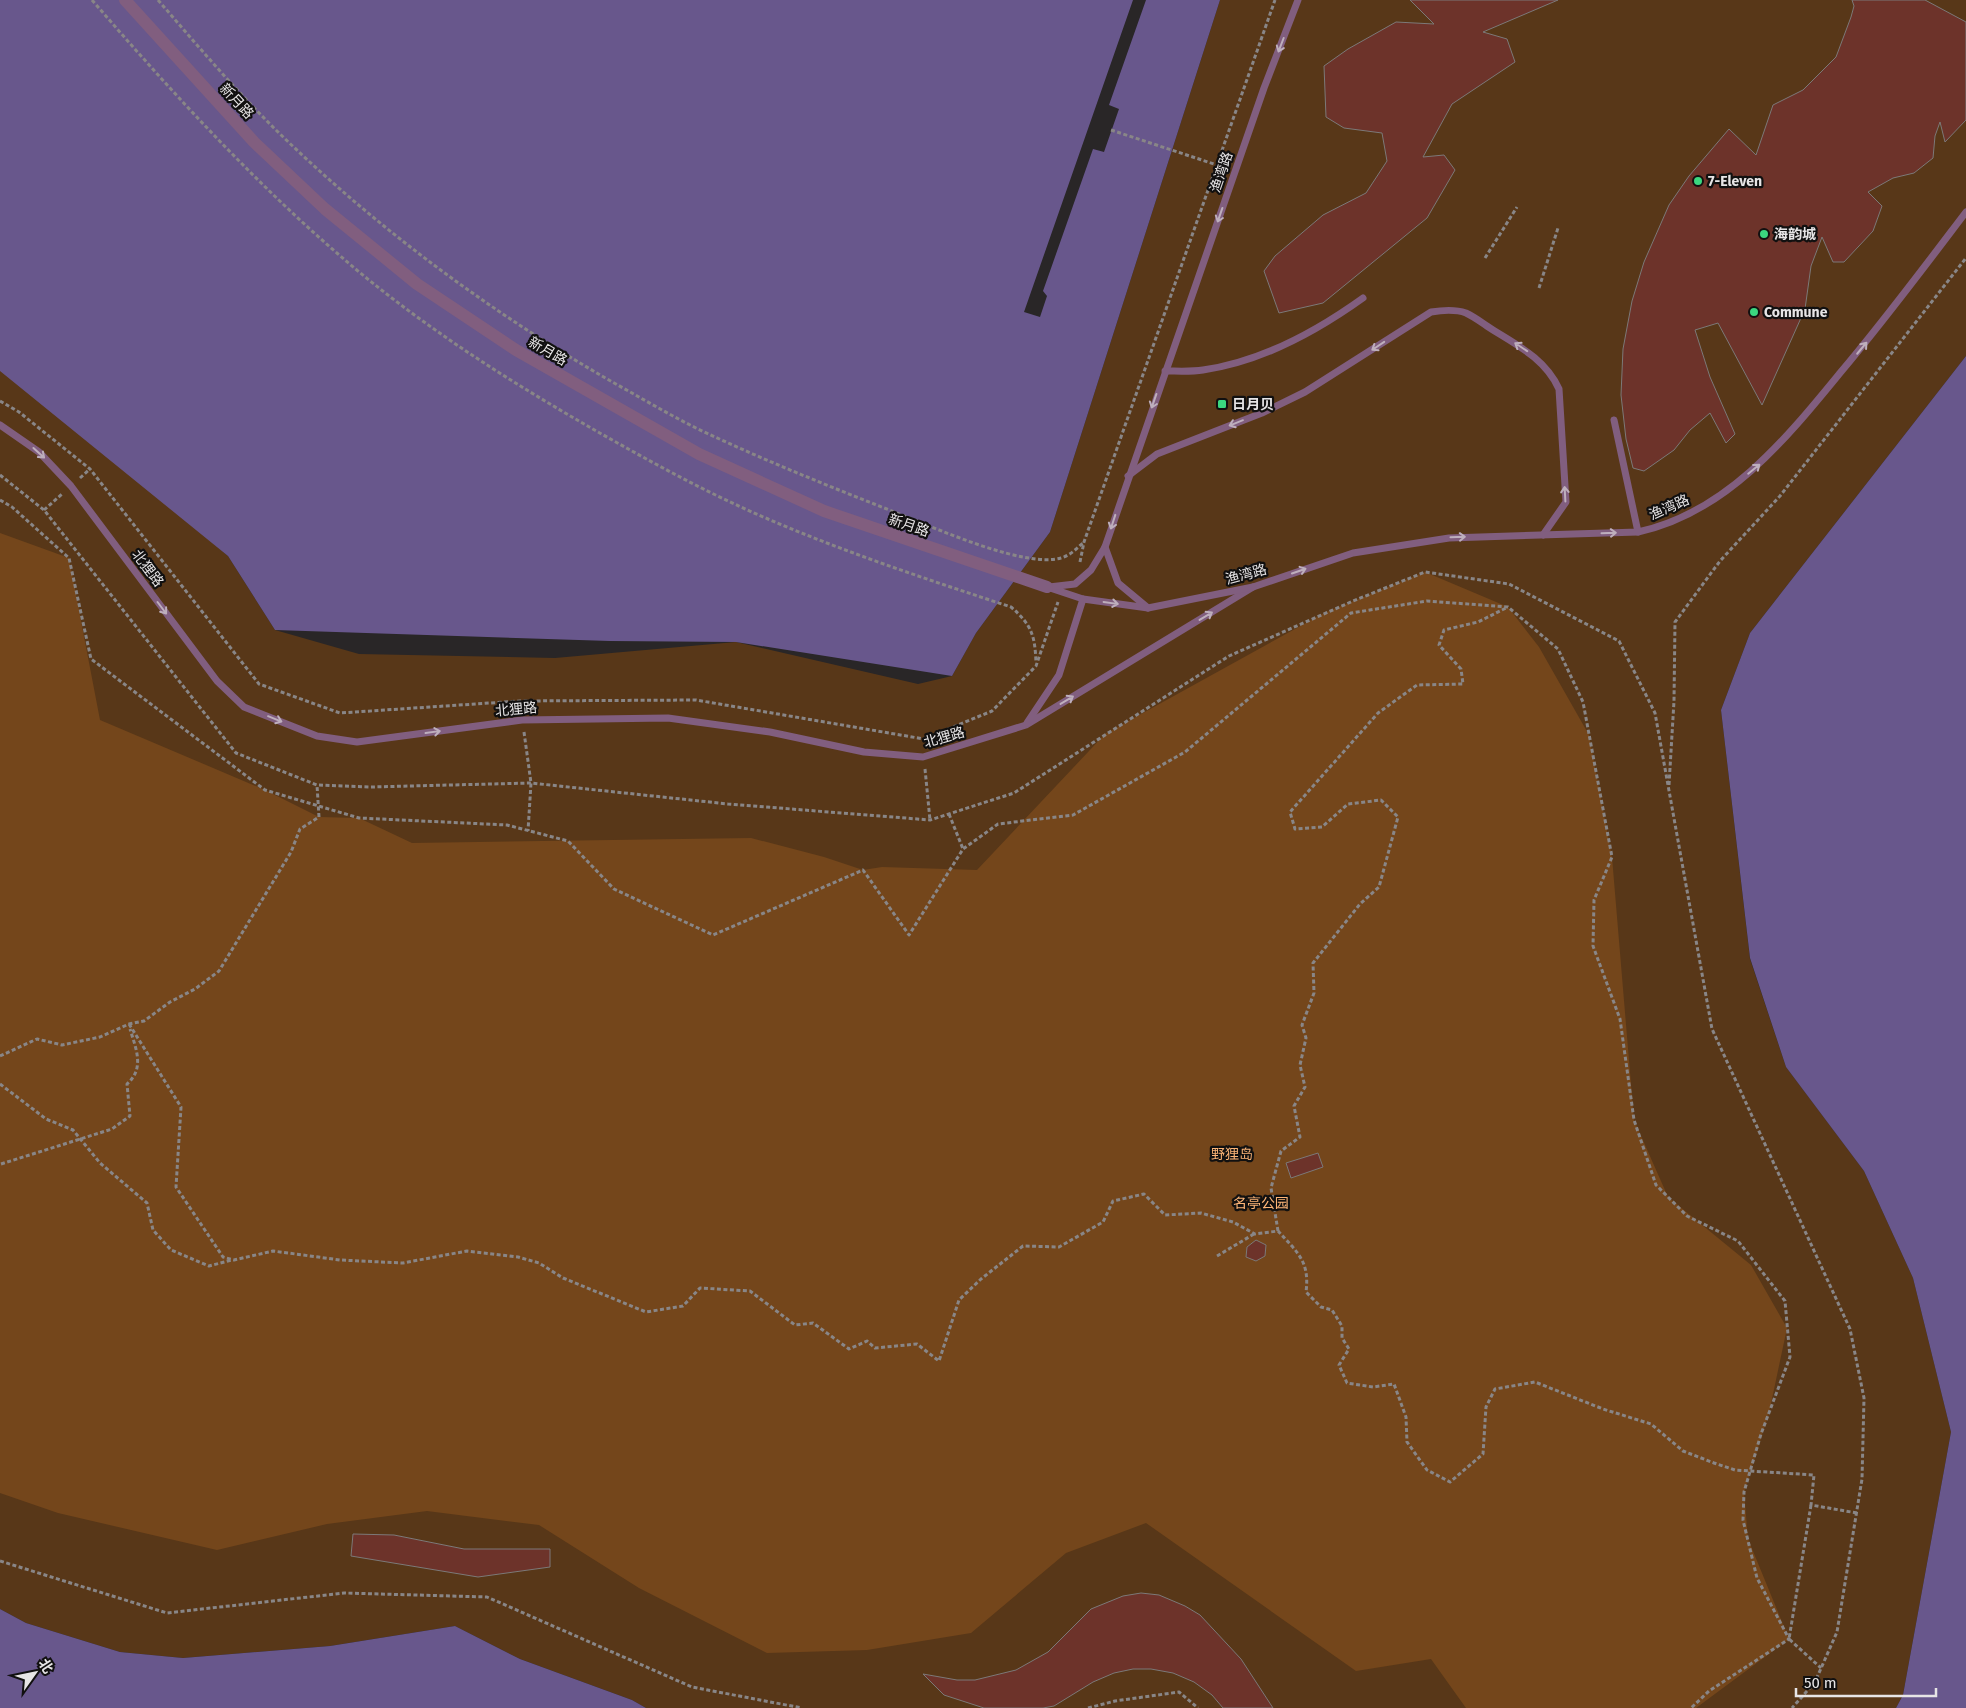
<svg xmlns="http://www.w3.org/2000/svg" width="1966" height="1708" font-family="'Fira Sans','Noto Sans SC',sans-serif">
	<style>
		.green { fill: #583718 }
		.forest { fill: #74461b }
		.water { fill: #68578c }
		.pier { fill: #292627 }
		.building { fill: #6d332a; stroke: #7c7978 }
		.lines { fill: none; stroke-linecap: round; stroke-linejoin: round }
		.path { stroke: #898687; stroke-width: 3; stroke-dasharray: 4 2.5; stroke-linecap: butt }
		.service { stroke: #815e7f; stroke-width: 7 }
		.tertiary { stroke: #815e7f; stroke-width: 12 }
		.oneway { stroke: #beafbd }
		.poi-dot { fill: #3bd77f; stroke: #111010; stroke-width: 2 }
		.labels { text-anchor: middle; stroke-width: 4.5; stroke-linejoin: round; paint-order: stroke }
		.street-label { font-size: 14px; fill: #e7e5e6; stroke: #111010 }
		.poi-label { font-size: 14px; font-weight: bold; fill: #e7e5e6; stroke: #111010; text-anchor: start }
		.park-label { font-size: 14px; fill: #fdb577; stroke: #111010 }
	</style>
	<rect width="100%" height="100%" fill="#292627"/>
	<path class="green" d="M1220 0H1966V356L1750 633 1721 710 1750 959 1786 1067 1864 1171 1913 1278 1951 1432 1903 1695 1896 1708H646L632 1700 520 1659 455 1626 330 1646 183 1658 120 1652 26 1623 0 1609V361L228 556 275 630 359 654 555 658 736 642 918 684 952 676 976 633 1050 532Z"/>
	<path class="forest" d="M0 533 69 558 100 720 265 790 319 817 359 818 412 843 751 838 824 857 863 870 882 867 977 870 1105 734 1324 613 1425 572 1508 607 1539 647 1589 735 1612 857 1634 1120 1668 1197 1751 1265 1787 1328 1769 1413 1744 1492 1748 1539 1789 1639 1696 1708H1466L1431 1659 1356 1671 1146 1523 1066 1553 971 1633 867 1650 767 1653 639 1588 539 1525 427 1511 327 1524 217 1550 58 1513 0 1493Z"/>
	<g class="water">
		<path d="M0 0H1220L1050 532 976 633 952 676 736 642 610 641 275 630 228 556 0 371Z"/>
		<path d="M1966 356V1708H1896L1903 1695 1951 1432 1913 1278 1864 1171 1786 1067 1750 958 1721 710 1750 633Z"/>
		<path d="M0 1609 26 1623 120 1652 183 1658 330 1646 455 1626 520 1659 632 1700 646 1708H0Z"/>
	</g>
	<path class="pier" d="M1133 0H1146L1109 105 1119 109 1104 152 1093 149 1043 291 1047 296 1040 317 1024 312Z"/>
	<g class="building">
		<path d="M1410 0H1558L1483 32 1507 39 1515 62 1452 104 1423 157 1444 155 1455 170 1427 218 1323 303 1279 313 1264 271 1275 256 1323 215 1366 193 1387 161 1382 133 1344 128 1326 117 1324 66 1348 49 1396 22 1434 24Z"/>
		<path d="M1852 0H1925L1966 22V120L1945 142 1940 122 1935 136 1933 158 1914 173 1893 178 1868 192 1882 206 1873 231 1844 262H1833L1822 237 1811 266 1805 309 1762 405 1718 323 1695 330 1710 377 1735 434 1726 443 1710 413 1690 430 1674 450 1644 471 1633 468 1626 439 1621 395 1623 349 1632 301 1644 262 1669 205 1689 176 1729 129 1756 155 1773 105 1803 90 1836 57 1851 17 1854 6Z"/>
		<path d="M1318 1153 1323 1167 1291 1178 1286 1163Z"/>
		<path d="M1256 1240 1266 1245 1265 1256 1256 1261 1246 1257 1247 1247Z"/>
		<path d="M353 1534 394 1535 464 1549H550V1567L478 1577 351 1556Z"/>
		<path d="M1141 1593 1159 1595 1185 1606 1200 1615 1241 1659 1273 1708H1223L1212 1695 1194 1682 1173 1673 1151 1669H1133L1114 1673 1093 1682 1054 1706 1043 1708H984L944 1695 923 1674 957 1680H975L1016 1670 1048 1652 1091 1609 1123 1596Z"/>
	</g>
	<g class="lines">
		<g class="path">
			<path d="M92 0C169 89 249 177 338 254 417 323 507 380 598 432 653 463 709 494 768 519 847 553 929 580 1011 607 1032 625 1035 636 1036 663"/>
			<path d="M158 0C197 45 236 91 278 132 384 235 504 322 632 393 653 405 674 417 696 428 765 461 836 489 907 517 942 531 1026 568 1061 558 1071 555 1077 548 1084 542"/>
			<path d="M1111 130 1217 165"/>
			<path d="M1485 258 1517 207"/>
			<path d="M1539 288 1558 228"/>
			<path d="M0 401 19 412 90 469 259 684 340 713 520 701 696 700 924 739 992 711 1036 666 1058 602"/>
			<path d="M0 475 44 510 236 753 317 785 370 787 531 783 728 804 930 820 1014 793 1229 656 1353 601 1425 572 1509 584 1619 641 1655 713 1712 1029 1850 1329 1864 1398 1862 1479 1837 1632 1815 1682 1792 1708"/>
			<path d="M80 478 90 469"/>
			<path d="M0 500 12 507 69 558 91 659 265 790 359 818 507 825 568 841 614 889 713 935 863 870 909 935 963 849 998 824 1073 815 1185 752 1351 613 1427 601 1508 607 1558 649 1583 702 1612 857 1594 900 1593 946 1620 1019 1634 1120 1656 1185 1687 1216 1738 1241 1785 1301 1790 1357 1761 1434 1744 1492 1743 1520 1757 1578 1789 1639 1709 1691 1691 1708"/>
			<path d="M44 510 62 494"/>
			<path d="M1080 562 1084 542 1275 0"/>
			<path d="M524 732 531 783 528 831"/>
			<path d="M925 769 930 820"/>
			<path d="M1669 785 1674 701 1675 622 1720 561 1780 496 1966 258"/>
			<path d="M949 814 963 849"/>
			<path d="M129 1024 181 1107 176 1187 223 1257 234 1260 273 1251 340 1260 403 1263 467 1251 518 1257 539 1263 563 1278 646 1312 683 1306 700 1288 750 1291 795 1325 813 1323 849 1349 867 1341 875 1348 917 1344 939 1361 959 1300 981 1279 1023 1246 1059 1247 1103 1222 1113 1201 1144 1194 1165 1215 1201 1213 1233 1222 1255 1234 1278 1231C1297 1252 1310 1261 1306 1292L1321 1307 1332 1310 1342 1326V1338L1349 1349 1339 1365 1347 1383 1373 1387 1394 1384 1406 1417 1407 1442 1427 1470 1450 1482 1483 1454 1486 1407 1495 1389 1535 1382 1603 1409 1651 1424 1683 1451 1714 1463 1735 1470 1814 1475 1811 1505 1857 1513"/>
			<path d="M0 1056 37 1039 62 1045 100 1037 129 1024 144 1021 170 1002 195 989 219 971 291 852 300 829 319 817 317 785"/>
			<path d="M0 1084 46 1119 73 1130 100 1163 147 1203 153 1230 171 1250 209 1266 232 1260"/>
			<path d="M1 1164 112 1129 130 1116 127 1084C145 1068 136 1049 130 1029"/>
			<path d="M1278 1231 1271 1188 1281 1151 1300 1137 1294 1106 1305 1087 1300 1065 1306 1038 1302 1025 1314 993 1313 963 1360 904 1379 887 1398 817 1381 800 1348 804 1322 827 1295 829 1290 812 1378 713 1417 685 1463 684 1461 669 1439 645 1444 630 1478 622 1506 608"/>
			<path d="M1217 1256 1254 1234"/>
			<path d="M1811 1505 1789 1639 1821 1668"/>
			<path d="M0 1561 167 1613 344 1593 487 1597 692 1687 802 1708"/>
			<path d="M1088 1708 1115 1701 1179 1692 1198 1708"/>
		</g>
		<g class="service">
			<path d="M1165 371C1177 371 1191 372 1203 370 1260 362 1317 331 1363 298"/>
			<path d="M1614 420 1638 532"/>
			<path d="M0 425 39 452 71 486 217 681 244 707 317 736 357 742 522 720 668 718 770 732 864 752 923 757 1026 725 1253 587"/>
			<path d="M1128 476 1157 454 1262 413 1305 392 1431 312C1443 310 1455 309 1466 313 1475 317 1485 325 1493 330 1519 346 1546 360 1559 389L1566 502 1543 535"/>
			<path d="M1105 547 1118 583 1148 608"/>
			<path d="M1047 587 1083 599 1148 608 1253 587 1353 553 1449 538 1638 532C1726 513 1786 439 1840 373 1884 321 1925 266 1966 212"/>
			<path d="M1049 587 1075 584 1091 570 1105 547 1264 88 1298 0"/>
			<path d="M1027 723 1059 675 1083 599"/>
		</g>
		<path class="tertiary" d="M125 0 254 142 325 209 417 284 516 350 699 454 824 511 1047 587"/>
	</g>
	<defs><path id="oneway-shaft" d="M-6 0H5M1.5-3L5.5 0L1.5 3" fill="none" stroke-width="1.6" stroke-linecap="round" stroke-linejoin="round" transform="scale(1.25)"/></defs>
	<g class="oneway">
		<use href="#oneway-shaft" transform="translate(1281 45) rotate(111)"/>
		<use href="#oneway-shaft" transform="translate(1220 215) rotate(109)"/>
		<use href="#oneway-shaft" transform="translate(1378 346) rotate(146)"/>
		<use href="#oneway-shaft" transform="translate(1521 347) rotate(-146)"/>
		<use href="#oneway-shaft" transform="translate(1862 348) rotate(-50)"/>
		<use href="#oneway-shaft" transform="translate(1154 401) rotate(109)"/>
		<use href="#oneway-shaft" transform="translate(1236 423) rotate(158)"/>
		<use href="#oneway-shaft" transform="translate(39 453) rotate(42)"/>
		<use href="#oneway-shaft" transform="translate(1754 469) rotate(-39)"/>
		<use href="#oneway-shaft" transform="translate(1565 494) rotate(-93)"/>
		<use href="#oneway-shaft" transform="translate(1113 522) rotate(108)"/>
		<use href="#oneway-shaft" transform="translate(1609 533) rotate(-2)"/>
		<use href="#oneway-shaft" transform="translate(1458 537) rotate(-2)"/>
		<use href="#oneway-shaft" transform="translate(1299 571) rotate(-19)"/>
		<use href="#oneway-shaft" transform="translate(1111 603) rotate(8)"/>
		<use href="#oneway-shaft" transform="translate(162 608) rotate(53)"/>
		<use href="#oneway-shaft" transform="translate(1206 616) rotate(-31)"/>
		<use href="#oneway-shaft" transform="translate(1067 700) rotate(-31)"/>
		<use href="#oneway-shaft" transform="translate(275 719) rotate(22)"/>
		<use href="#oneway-shaft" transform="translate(433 732) rotate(-8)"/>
	</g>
	<g class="poi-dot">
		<circle cx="1698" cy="181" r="5"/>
		<circle cx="1764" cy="234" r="5"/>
		<circle cx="1754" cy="312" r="5"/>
		<rect x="1217" y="399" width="10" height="10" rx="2.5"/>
	</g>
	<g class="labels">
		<g class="street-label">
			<text transform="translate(237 101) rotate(47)" y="5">新月路</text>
			<text transform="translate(1221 172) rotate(-71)" y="5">渔湾路</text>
			<text transform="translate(548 351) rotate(30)" y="5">新月路</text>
			<text transform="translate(1669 507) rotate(-24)" y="5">渔湾路</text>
			<text transform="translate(909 525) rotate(19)" y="5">新月路</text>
			<text transform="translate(148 568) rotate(53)" y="5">北狸路</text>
			<text transform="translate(1246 574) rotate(-15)" y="5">渔湾路</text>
			<text transform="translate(516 709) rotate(-5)" y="5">北狸路</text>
			<text transform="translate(944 737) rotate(-16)" y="5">北狸路</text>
		</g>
		<g class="poi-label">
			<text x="1708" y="186">7-Eleven</text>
			<text x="1774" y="239">海韵城</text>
			<text x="1764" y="317">Commune</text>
			<text x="1232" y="409">日月贝</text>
		</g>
		<g class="park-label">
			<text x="1232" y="1159">野狸岛</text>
			<text x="1261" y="1208">名亭公园</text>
		</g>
	</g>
	<g transform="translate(35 1673) rotate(57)" stroke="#111010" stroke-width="4" paint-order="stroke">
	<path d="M0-4L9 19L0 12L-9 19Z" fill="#e7e5e6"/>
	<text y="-8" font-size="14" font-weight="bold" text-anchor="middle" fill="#e7e5e6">北</text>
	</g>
	<path d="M1796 1688v8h140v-8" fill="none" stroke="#e7e5e6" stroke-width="2.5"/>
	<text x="1804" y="1688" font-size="15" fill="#e7e5e6" stroke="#111010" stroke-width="4" paint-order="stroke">50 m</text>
</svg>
